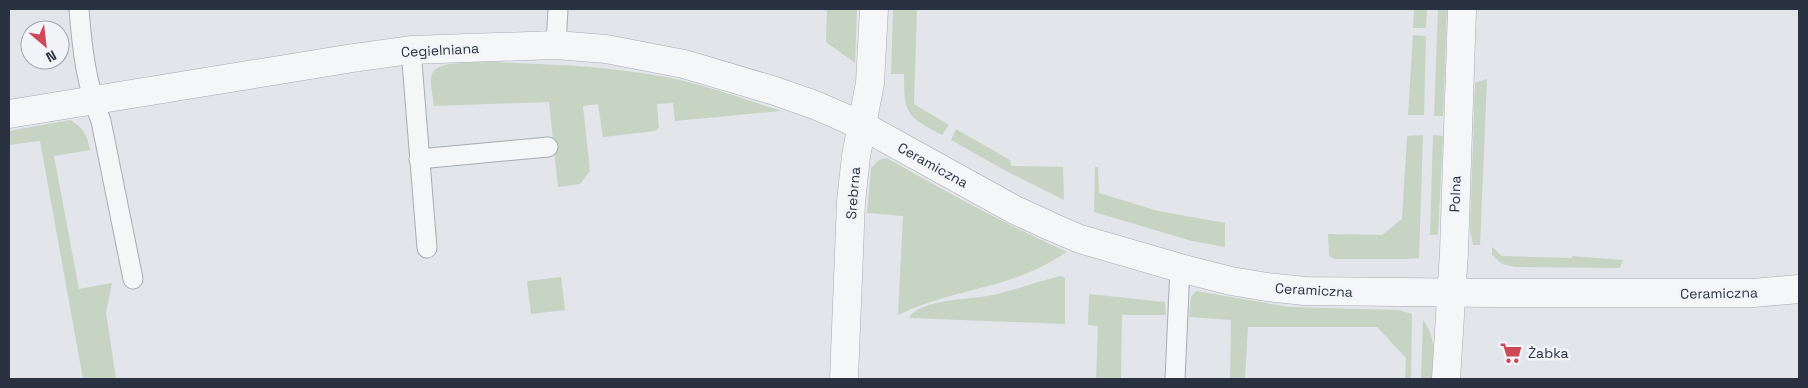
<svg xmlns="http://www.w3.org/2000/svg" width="1808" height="388" font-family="'Space Grotesk',sans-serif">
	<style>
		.green { fill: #c7d4c3 }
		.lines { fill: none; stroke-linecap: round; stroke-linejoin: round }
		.lane-casing { stroke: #a7acb4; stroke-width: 21 }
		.street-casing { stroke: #a7acb4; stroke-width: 29 }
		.lane { stroke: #f5f6f8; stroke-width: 19 }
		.street { stroke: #f5f6f8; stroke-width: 28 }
		.labels { text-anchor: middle; stroke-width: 5; stroke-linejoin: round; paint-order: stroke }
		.street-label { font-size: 14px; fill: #2a3242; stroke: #f2f4f8 }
		.poi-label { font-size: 14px; fill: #2a3242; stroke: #f2f4f8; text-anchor: start }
	</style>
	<rect width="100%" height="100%" fill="#e2e5ea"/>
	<g class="green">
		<path d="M827 9H857L855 63 826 42Z"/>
		<path d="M893 9H917L914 104 949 125 942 135C907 116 904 116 904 74H891Z"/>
		<path d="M1414 9H1427L1426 28H1413Z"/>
		<path d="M1438 9H1447L1443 116H1434Z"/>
		<path d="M1413 35 1426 36 1424 115H1408Z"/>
		<path d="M488 62C550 64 611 66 671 78 708 86 745 99 781 111L675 121 673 103 657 104 659 128 655 131 603 137 598 104 583 106 590 171 580 184 558 187 549 102 434 106C433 96 429 83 432 74 437 60 475 63 488 62Z"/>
		<path d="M1487 79 1480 245H1473L1470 230 1475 83Z"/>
		<path d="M70 120C84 128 87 135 90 150L54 156 79 289 112 283 106 313 116 379H83L40 141 9 145V131Z"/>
		<path d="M956 129 1010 160 1011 166 1063 167 1064 200 1006 171 951 140Z"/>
		<path d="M1423 135 1419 258 1408 259H1334L1329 256 1328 234 1382 235 1402 219 1407 136Z"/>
		<path d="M1433 135 1443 136 1438 235H1430Z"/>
		<path d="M887 158C946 192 1005 224 1067 252 1055 259 1043 267 1030 272 987 290 940 294 898 315L903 216 867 213 871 168 879 160Z"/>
		<path d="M1095 167H1098L1099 193 1158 211 1225 223V247L1192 241 1094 212Z"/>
		<path d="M1492 247 1502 256 1572 258V256L1623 260 1620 268 1515 267 1502 264 1492 255Z"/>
		<path d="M1061 276 1065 278V324L909 318C919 298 976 300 997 294 1018 289 1039 281 1061 276Z"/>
		<path d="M561 277 565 310 531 314 527 281Z"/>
		<path d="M1196 291 1289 307 1399 310 1412 314 1411 379H1405L1406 358 1377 327H1248L1245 379H1230L1231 320 1189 317 1191 297Z"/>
		<path d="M1089 294 1165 302 1166 315H1122L1121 379H1096L1098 326 1088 325Z"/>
		<path d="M1423 320C1437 339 1434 357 1433 379H1421Z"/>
	</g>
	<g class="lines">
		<g class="lane-casing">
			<g id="lane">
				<path d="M79 9C82 48 86 84 101 121L133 279"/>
				<path d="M556 45 558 9"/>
				<path d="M411 50 427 248"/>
				<path d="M419 159 548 147"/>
				<path d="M1175 379 1180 268"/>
			</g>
		</g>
		<g class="street-casing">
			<g id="street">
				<path d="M9 114 353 58 411 50 556 45 606 49 684 64 775 91 815 105 863 126 1015 210 1052 227 1080 239 1180 268 1231 281 1267 287 1305 291 1494 293H1753L1799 289"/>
				<path d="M844 379 851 202 856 156 870 83 874 9"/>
				<path d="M1446 379 1454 252 1462 9"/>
			</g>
		</g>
		<use href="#lane" class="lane"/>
		<use href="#street" class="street"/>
	</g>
	<defs>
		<g id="supermarket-bare" transform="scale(1.725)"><path d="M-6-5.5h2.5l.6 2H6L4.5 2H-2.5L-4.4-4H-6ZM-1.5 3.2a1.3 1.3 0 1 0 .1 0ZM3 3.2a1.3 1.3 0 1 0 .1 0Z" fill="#cf4857" stroke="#f2f4f8" stroke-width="2.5" paint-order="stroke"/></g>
	</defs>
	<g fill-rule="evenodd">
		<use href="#supermarket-bare" x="1511" y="353"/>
	</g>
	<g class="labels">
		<g class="street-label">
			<text transform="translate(440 50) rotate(-3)" y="5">Cegielniana</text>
			<text transform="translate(933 165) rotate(29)" y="5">Ceramiczna</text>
			<text transform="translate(853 193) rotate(-85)" y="5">Srebrna</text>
			<text transform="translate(1455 194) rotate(-88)" y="5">Polna</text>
			<text transform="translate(1314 290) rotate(3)" y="5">Ceramiczna</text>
			<text transform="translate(1719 293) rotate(-1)" y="5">Ceramiczna</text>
		</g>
		<g class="poi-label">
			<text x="1528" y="358">Żabka</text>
		</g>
	</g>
	<rect width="1808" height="388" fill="none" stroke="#2a3242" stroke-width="20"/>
	<g transform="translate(45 45) rotate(152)"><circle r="24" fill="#f2f4f8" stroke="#a2a6af"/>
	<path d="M0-4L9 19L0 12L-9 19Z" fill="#cf4857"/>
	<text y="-8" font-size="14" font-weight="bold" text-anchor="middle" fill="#2a3242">N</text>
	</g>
</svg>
